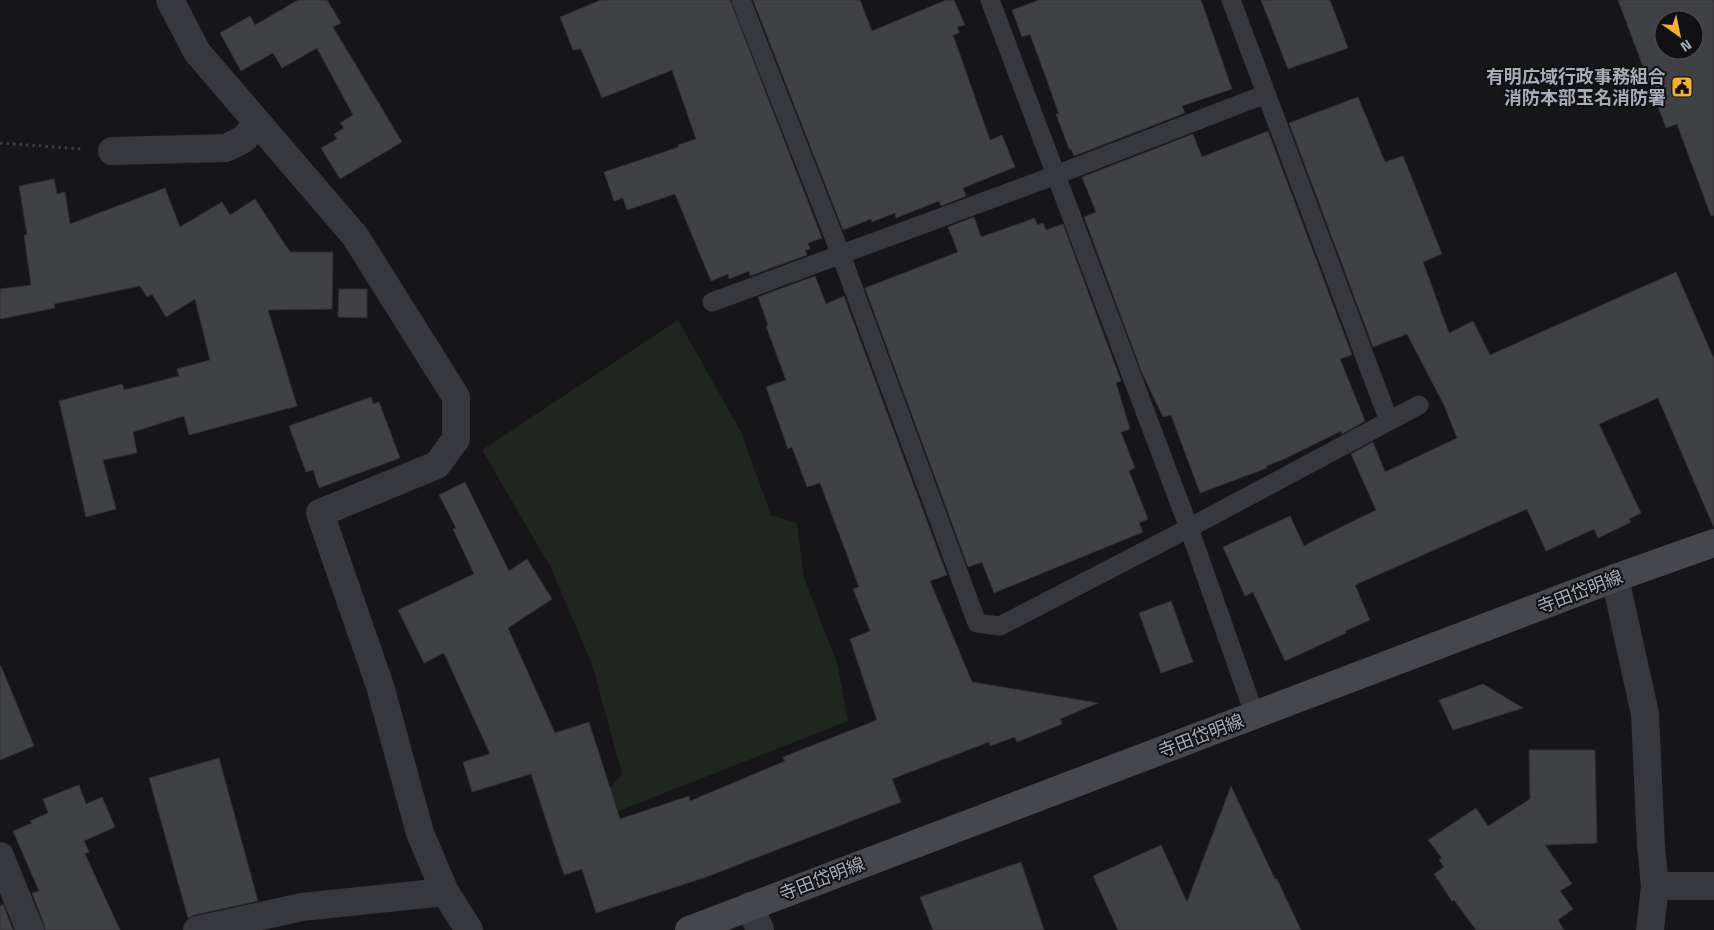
<svg xmlns="http://www.w3.org/2000/svg" width="1714" height="930" font-family="'Titillium Web','Noto Sans JP',sans-serif">
	<style>
		.green { fill: #1e261f }
		.building { fill: #404145; stroke: #303034; fill-rule: evenodd }
		.lines { fill: none; stroke-linecap: round; stroke-linejoin: round }
		.path { stroke: #3d3f44; stroke-width: 3; stroke-dasharray: 2.5 4; stroke-linecap: butt }
		.service { stroke: #37383d; stroke-width: 19 }
		.minor { stroke: #37383d; stroke-width: 28 }
		.tertiary { stroke: #37383d; stroke-width: 28 }
		.secondary { stroke: #45474d; stroke-width: 28 }
		.labels { text-anchor: middle; stroke-width: 4; stroke-linejoin: round; paint-order: stroke }
		.poi-label { font-size: 18px; font-weight: bold; fill: #a8adb8; stroke: #111113; text-anchor: end }
		.street-label { font-size: 18px; fill: #a8adb8; stroke: #111113 }
	</style>
	<rect width="100%" height="100%" fill="#161618"/>
	<path class="green" d="M678 320 741 432 771 515 797 523 804 578 837 663 848 721 616 812 607 791 622 774 592 664 551 568 482 450Z"/>
	<g class="building">
		<path d="M298 0H327L341 23 333 27 402 142 340 179 321 148 337 139 334 134 344 128 340 123 353 115 317 48 282 68 273 53 241 71 220 33 250 16 255 25Z"/>
		<path d="M601 0H730L822 238 808 243 810 249 805 250 807 255 750 276 749 271 729 279 728 274 711 281 675 194 627 210 623 198 614 201 604 172 679 147 678 145 696 139 672 70 602 98 581 49 573 50 560 17Z"/>
		<path d="M753 0H860L872 31 946 0H954L965 25 957 27 959 33 953 35 990 140 1002 135 1015 167 963 188 966 196 941 206 939 201 896 218 895 213 872 222 871 219 843 230Z"/>
		<path d="M1039 0H1201L1232 89 1182 106 1185 113 1074 156 1071 149H1069L1056 114H1059L1030 34 1022 37 1012 10Z"/>
		<path d="M1261 0H1330L1348 48 1288 69Z"/>
		<path d="M1618 0H1714V215L1711 216 1677 124 1666 128ZM1664 20H1694V50H1664Z"/>
		<path d="M1358 97 1385 162 1403 156 1442 254 1423 262 1449 333 1473 321 1490 355 1676 272 1714 359V528L1658 398 1599 424 1641 513 1629 519 1631 522 1598 538 1594 529 1546 551 1527 509 1355 585 1370 620 1345 631 1346 633 1285 661 1253 592 1245 596 1223 547 1290 516 1304 546 1315 540 1376 510 1351 454 1373 442 1385 472 1457 438 1444 405 1407 334 1373 347 1289 123Z"/>
		<path d="M1268 131 1352 355 1340 359 1365 421 1342 434 1341 431 1284 459 1266 466 1267 468 1200 493 1171 415 1163 417 1142 373 1084 217 1096 212 1082 177 1193 134 1202 157Z"/>
		<path d="M54 179 57 194 65 192 70 224 165 188 180 227 222 202 230 215 255 199 290 252H333L332 309 268 310 297 406 189 435 184 416 133 432 137 453 103 460 116 509 86 517 59 401 122 384 124 390 179 376 177 369 210 360 195 299 166 317 152 294 147 297 140 286 54 304 55 308 0 319V289L31 285 24 235H27L19 186Z"/>
		<path d="M974 217 981 237 1035 218 1037 225 1043 223 1046 230 1063 224 1121 381 1116 383 1130 429 1121 432 1135 468 1129 471 1148 519 1139 523 1143 532 994 593 982 562 968 567 865 288 958 252 948 227Z"/>
		<path d="M815 276 826 304 844 296 947 575 930 581 972 682 1098 703 1060 719 1062 724 1017 742 1015 737 990 746 989 742 892 779 901 802 709 876 596 913 582 869 564 875 531 774 472 792 463 762 490 754 444 653 424 663 398 610 474 574 453 529 456 528 439 495 465 482 509 571 527 559 552 599 508 628 555 733 589 722 620 819 689 796 690 801 785 761 783 757 877 720 850 639 870 631 853 589 859 587 820 483 807 487 792 447 788 449 766 387 786 380 766 326 768 325 758 297Z"/>
		<path d="M339 289H367V318L338 317Z"/>
		<path d="M371 397 373 404 379 402 400 458 319 488 313 470 306 472 289 426Z"/>
		<path d="M1171 601 1193 662 1161 673 1139 613Z"/>
		<path d="M0 666H1L34 746 0 760Z"/>
		<path d="M1483 684 1523 708 1453 730 1439 700Z"/>
		<path d="M1529 750H1595L1597 843 1545 845 1572 884 1560 891 1573 909 1558 920 1564 930H1476L1454 900 1452 901 1434 874 1444 867 1439 860 1442 858 1428 840 1476 808 1488 826 1530 799Z"/>
		<path d="M219 758 258 901 194 915 188 918 149 778Z"/>
		<path d="M79 785 86 804 102 797 115 827 84 841 89 852 85 854 120 930H45L44 924 32 893 39 891 13 831 32 823 30 821 48 813 43 799Z"/>
		<path d="M1231 786 1275 879H1277L1301 930H1118L1093 876 1161 845 1187 902Z"/>
		<path d="M1021 862 1044 930H933L920 897Z"/>
		<path d="M3 904 13 930H0V906Z"/>
	</g>
	<g class="lines">
		<path class="path" d="M0 143 82 149"/>
		<g class="service">
			<path d="M741 0 841 255 977 623 1000 626 1189 528 1419 405"/>
			<path d="M990 0 1189 528 1255 716"/>
			<path d="M1231 0 1389 421"/>
			<path d="M712 302 1056 175 1266 94"/>
		</g>
		<g class="minor">
			<path d="M170 0 197 52 355 236 456 397V439L437 465 320 513 380 686 420 833 445 892 469 930"/>
			<path d="M112 151 226 148 244 139 257 123"/>
			<path d="M0 856 30 930"/>
			<path d="M1655 886H1714"/>
			<path d="M750 906 760 930"/>
			<path d="M197 930 302 907 445 892"/>
		</g>
		<path class="tertiary" d="M1615 578 1645 714 1651 846 1655 886 1650 930"/>
		<path class="secondary" d="M689 930 1615 578 1714 543"/>
	</g>
	<defs>
		<g id="civic-square" transform="scale(1.125)"><rect x="-9" y="-9" width="18" height="18" rx="4" fill="#f2b134" stroke="#111113"/><path d="M-.6-6.5H3V-4.5H.6V-3L4-1V1h2V6H-6V1h2V-1L-.6-3ZM-1.2 2.5V6h2.4V2.5Z" fill="#111"/></g>
	</defs>
	<g fill-rule="evenodd">
		<use href="#civic-square" x="1682" y="87"/>
	</g>
	<g class="labels">
		<g class="poi-label">
			<text x="1666" y="83">有明広域行政事務組合<tspan x="1666" dy="21">消防本部玉名消防署</tspan></text>
		</g>
		<g class="street-label">
			<text transform="translate(1580 592) rotate(-21)" y="6">寺田岱明線</text>
			<text transform="translate(1201 736) rotate(-21)" y="6">寺田岱明線</text>
			<text transform="translate(822 879) rotate(-21)" y="6">寺田岱明線</text>
		</g>
	</g>
	<g transform="translate(1679 35) rotate(147)"><circle r="24" fill="#111113" stroke="#4d4f55"/>
	<path d="M0-4L9 19L0 12L-9 19Z" fill="#f2b134"/>
	<text y="-8" font-size="14" font-weight="bold" text-anchor="middle" fill="#a8adb8">N</text>
	</g>
</svg>
